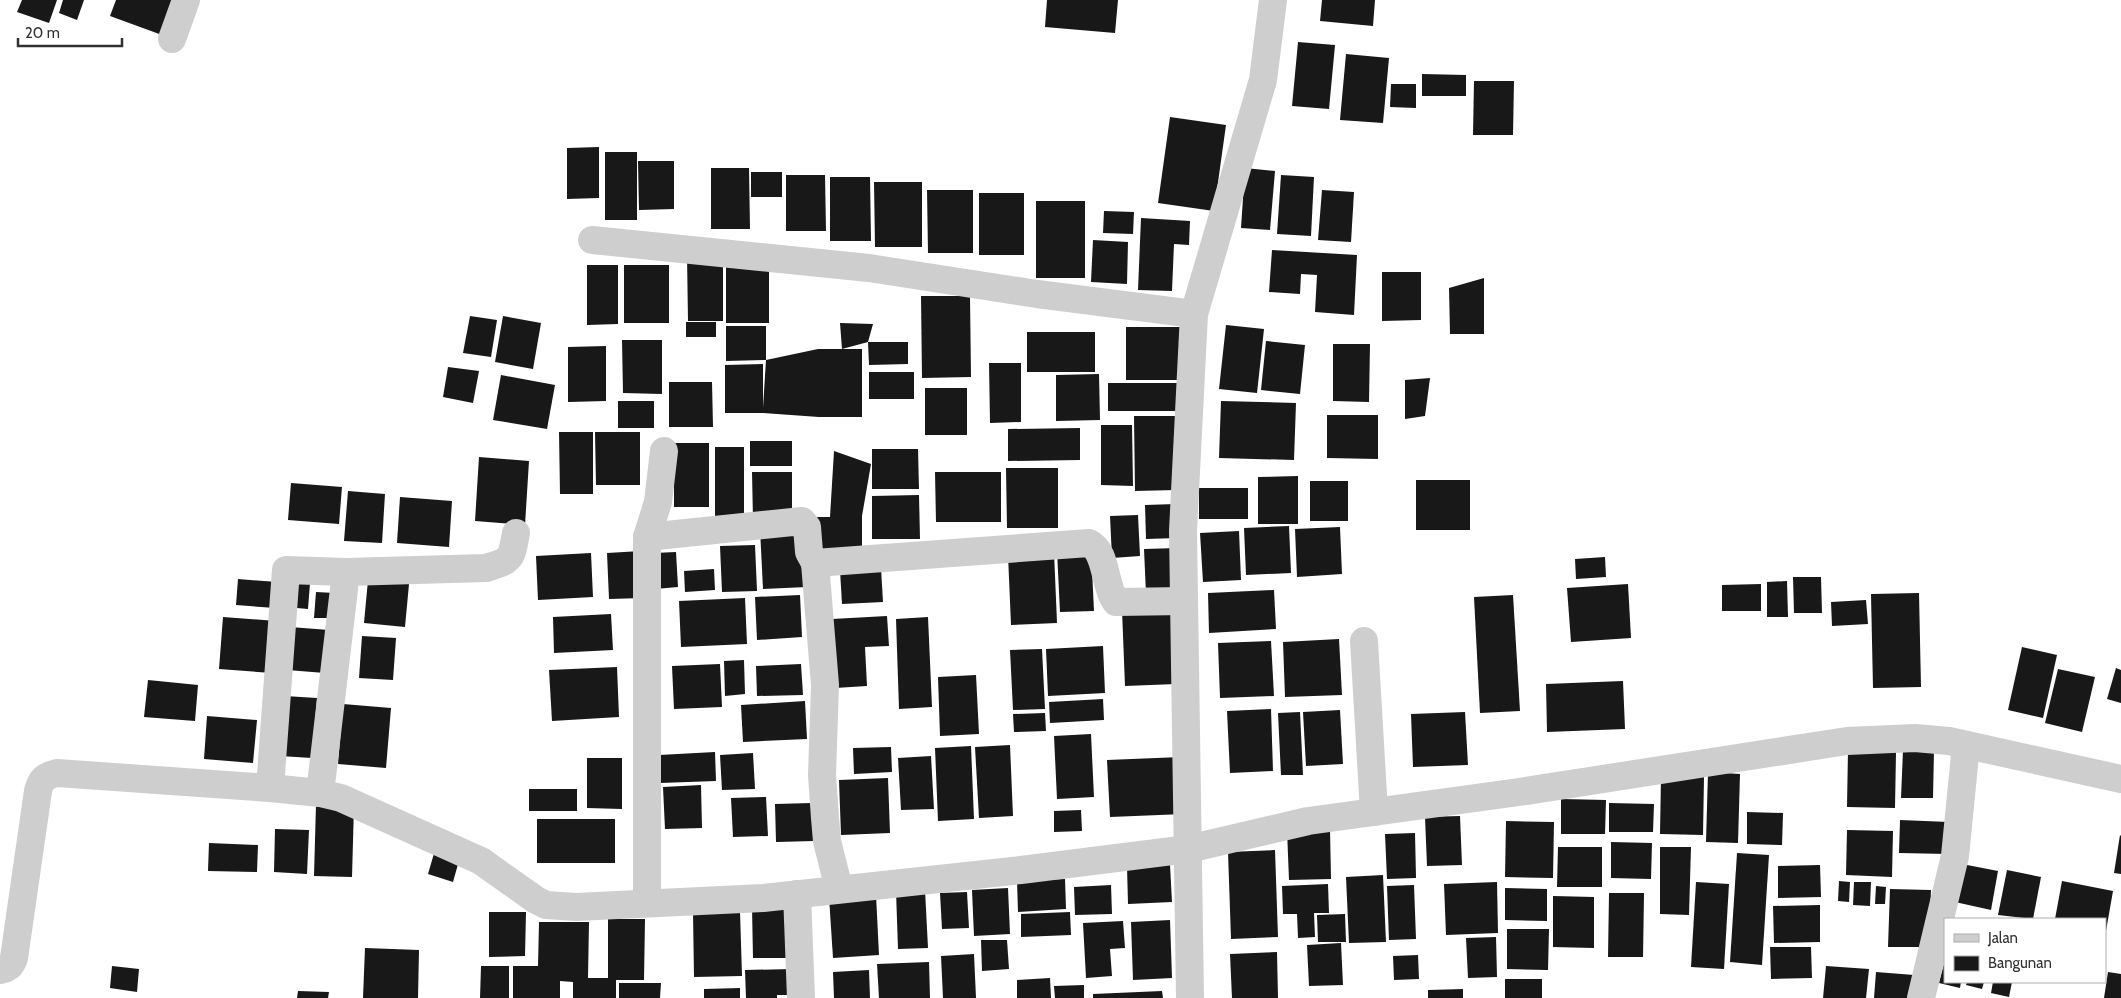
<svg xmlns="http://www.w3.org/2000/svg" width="2121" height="998" font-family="Cabin,sans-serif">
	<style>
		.building { fill: #181818 }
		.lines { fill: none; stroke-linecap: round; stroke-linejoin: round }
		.minor { stroke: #cecece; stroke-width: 28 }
	</style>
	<rect width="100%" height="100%" fill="#fff"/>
	<g class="building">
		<path d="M22 0H57L49 23 17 12Z"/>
		<path d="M63 0H84L77 20 59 13Z"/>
		<path d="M116 0H176L162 35 110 16Z"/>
		<path d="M1047 0H1118L1115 33 1045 27Z"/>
		<path d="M1322 0H1375L1373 26 1320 21Z"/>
		<path d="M1298 42 1335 45 1329 109 1292 106Z"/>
		<path d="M1346 54 1389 58 1383 123 1340 120Z"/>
		<path d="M1422 74 1466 75V96H1422Z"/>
		<path d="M1474 81H1514L1513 135H1473Z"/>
		<path d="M1391 84H1416V108L1390 107Z"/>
		<path d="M1170 117 1226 125 1214 211 1158 203Z"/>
		<path d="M599 147V198L567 199V148Z"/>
		<rect x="605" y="152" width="32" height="68"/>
		<path d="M638 161H674V209L639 210Z"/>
		<path d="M711 168H749L750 229H711Z"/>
		<path d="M1245 168 1275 171 1270 230 1241 228Z"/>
		<rect x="751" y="172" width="31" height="25"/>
		<path d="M786 175H825L826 231H786Z"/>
		<path d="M1281 175 1314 177 1311 236 1277 234Z"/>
		<path d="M830 177H870L871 241H830Z"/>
		<path d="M874 182H922V247H875Z"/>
		<path d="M927 190H973V253H928Z"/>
		<path d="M1322 190 1354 192 1351 242 1318 240Z"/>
		<rect x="979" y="193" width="45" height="62"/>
		<rect x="1036" y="201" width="49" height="77"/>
		<path d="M1104 211 1134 212 1133 234 1103 233Z"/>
		<path d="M1141 218 1190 221 1189 245 1174 244 1172 291 1138 290Z"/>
		<path d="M1093 240 1128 242 1127 284 1091 282Z"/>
		<path d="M1272 250 1357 255 1354 315 1315 312 1317 275 1301 274 1300 294 1269 292Z"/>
		<path d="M687 255H723V321H688Z"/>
		<rect x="726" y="258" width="43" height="65"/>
		<path d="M587 265H618V324L587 325Z"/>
		<rect x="624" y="265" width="45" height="58"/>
		<path d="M1382 272H1421V320L1382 321Z"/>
		<path d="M1484 278V334H1450L1449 288Z"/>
		<path d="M921 296H970L971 377 922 378Z"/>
		<path d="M470 316 497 320 491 357 463 353Z"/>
		<path d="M503 316 541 323 533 369 495 362Z"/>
		<rect x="686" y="322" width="30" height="15"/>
		<path d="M840 323 873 324 868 342 842 349Z"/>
		<path d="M1226 325 1264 329 1257 393 1219 389Z"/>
		<path d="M726 326H766V360L726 361Z"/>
		<rect x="1126" y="327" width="56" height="53"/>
		<rect x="1027" y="332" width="68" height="40"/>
		<path d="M622 340H662V394L623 393Z"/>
		<path d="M1266 341 1305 345 1300 394 1261 390Z"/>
		<path d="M868 342H908V364L869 365Z"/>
		<path d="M1333 344H1370L1369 402 1333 401Z"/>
		<path d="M606 346V401L568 402V347Z"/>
		<path d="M818 349H862V417H819L763 413H725V365L763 364V408L766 360Z"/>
		<path d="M989 363H1021V422L990 423Z"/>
		<path d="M448 367 479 371 473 403 443 397Z"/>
		<rect x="869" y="372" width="45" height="27"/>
		<path d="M1099 374 1100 420 1056 421V375Z"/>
		<path d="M501 375 555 385 547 429 493 420Z"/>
		<path d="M1430 378 1425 416 1405 419V380Z"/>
		<path d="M669 382H712L713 427H669Z"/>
		<rect x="1108" y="383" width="78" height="28"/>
		<rect x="925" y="388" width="42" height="47"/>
		<rect x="618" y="401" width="36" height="27"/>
		<path d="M1221 401 1296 403 1294 460 1219 458Z"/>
		<path d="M1327 415H1378V459L1327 458Z"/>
		<path d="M1134 416H1176V490L1135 491Z"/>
		<path d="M1101 425H1132L1133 486 1101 485Z"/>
		<path d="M1080 428V460L1008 461V429Z"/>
		<path d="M559 432H593V494H560Z"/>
		<path d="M595 432H640V485H596Z"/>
		<rect x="750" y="441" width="42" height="25"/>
		<rect x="674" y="443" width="35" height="64"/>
		<rect x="715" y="447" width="29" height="72"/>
		<path d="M872 449H918L919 489H872Z"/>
		<path d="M834 451 871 464 862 516V549L810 550V517H830Z"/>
		<path d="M479 457 529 461 525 525 475 521Z"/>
		<path d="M1006 468H1058V528H1007Z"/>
		<path d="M752 472H792V519H753Z"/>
		<path d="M935 472H1001V522H936Z"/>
		<path d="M1298 476V524H1258V477Z"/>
		<rect x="1416" y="480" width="54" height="50"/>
		<rect x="1310" y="481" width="38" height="40"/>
		<path d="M291 483 342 487 339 524 288 520Z"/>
		<rect x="1199" y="488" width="49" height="31"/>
		<path d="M348 491 385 494 382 543 344 541Z"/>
		<path d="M919 495 920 539H872V496Z"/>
		<path d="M400 497 452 501 449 547 397 543Z"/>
		<path d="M1176 504 1178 538 1146 539 1145 505Z"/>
		<path d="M1138 515 1140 556 1112 558 1110 516Z"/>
		<path d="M1289 526 1291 573 1246 575 1244 528Z"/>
		<path d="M804 527 807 587 763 589 760 529Z"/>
		<path d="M1340 527 1342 574 1297 577 1295 529Z"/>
		<path d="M1239 531 1241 580 1203 582 1200 533Z"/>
		<path d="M755 545 757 591 722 592 720 546Z"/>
		<path d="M1178 548 1180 593 1146 594 1144 549Z"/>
		<path d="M1091 549 1094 611 1060 612 1057 551Z"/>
		<path d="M641 551 643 598 609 599 607 553Z"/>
		<path d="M676 552 678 587 655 589 654 553Z"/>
		<path d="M1054 552 1057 623 1011 625 1008 555Z"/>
		<path d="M591 553 593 597 538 600 536 556Z"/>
		<path d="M1605 557 1606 577 1576 579 1575 559Z"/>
		<path d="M881 568 883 602 842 604 840 570Z"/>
		<path d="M714 569 715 590 685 592 684 571Z"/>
		<path d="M1793 577H1821L1822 613H1794Z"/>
		<path d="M238 579 277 582 275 608 236 605Z"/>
		<path d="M368 580 409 584 405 627 364 623Z"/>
		<path d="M289 581 310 583 308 609 286 607Z"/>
		<path d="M1787 581 1788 617H1767V582Z"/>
		<path d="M1628 584 1631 638 1571 642 1567 588Z"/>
		<path d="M1761 584V611H1722V585Z"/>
		<path d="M1274 590 1276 629 1209 633 1208 593Z"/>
		<path d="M316 592 335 593 333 618H314Z"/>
		<path d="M1919 593 1921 687 1873 688 1871 594Z"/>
		<path d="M800 595 802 637 757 640 755 597Z"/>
		<path d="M1513 595 1520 711 1480 713 1474 597Z"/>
		<path d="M745 598 747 644 681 647 679 601Z"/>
		<path d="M1866 600 1868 624 1832 626 1831 602Z"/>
		<path d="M1172 607 1176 684 1125 686 1122 610Z"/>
		<path d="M611 614 613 650 554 653 553 617Z"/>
		<path d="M887 616 889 646 865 647 867 686 835 688 832 619Z"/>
		<path d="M223 617 276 621 272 673 219 669Z"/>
		<path d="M928 617 932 707 899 709 896 619Z"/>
		<path d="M290 627 329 630 325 673 287 670Z"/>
		<path d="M362 636 396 638 393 680 359 678Z"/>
		<path d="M1339 639 1342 695 1285 697 1283 642Z"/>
		<path d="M1271 641 1274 696 1220 698 1218 643Z"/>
		<path d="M1103 646 1105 693 1048 696 1046 649Z"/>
		<path d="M2022 647 2057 655 2043 718 2008 710Z"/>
		<path d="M1042 649 1045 709 1013 710 1010 650Z"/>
		<path d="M744 660 745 694 725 696 724 661Z"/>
		<path d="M720 664 722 707 674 709 672 666Z"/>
		<path d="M801 664 803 695 757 696 756 666Z"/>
		<path d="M617 667 619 717 552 721 549 670Z"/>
		<path d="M2116 668 2121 670V703L2107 699Z"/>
		<path d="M2058 669 2095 677 2082 732 2045 723Z"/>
		<path d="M976 675 979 734 940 736 938 677Z"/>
		<path d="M148 680 198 685 195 721 144 717Z"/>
		<path d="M1623 681 1625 729 1547 732 1546 684Z"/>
		<path d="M285 696 317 698 312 758 280 756Z"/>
		<path d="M1103 699 1104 720 1050 723 1049 702Z"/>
		<path d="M805 701 807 739 743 742 741 705Z"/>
		<path d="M343 704 391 708 386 768 338 764Z"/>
		<path d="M1271 709 1273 771 1230 773 1227 711Z"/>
		<path d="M1340 710 1343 764 1306 766 1303 712Z"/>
		<path d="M1300 712 1303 775H1281L1278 713Z"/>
		<path d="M1465 712 1468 765 1413 767 1411 714Z"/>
		<path d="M1045 713 1046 731 1014 732 1013 714Z"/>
		<path d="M207 716 257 720 253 763 204 759Z"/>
		<path d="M1091 734 1094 797 1057 799 1054 736Z"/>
		<path d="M1010 745 1013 816 979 818 975 747Z"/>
		<path d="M971 746 974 819 938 821 935 748Z"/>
		<path d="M891 747 892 772 854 774 853 748Z"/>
		<path d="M1848 750 1896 752 1895 808 1847 807Z"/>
		<path d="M1903 750H1934L1933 798H1901Z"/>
		<path d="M715 752 716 781 660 783 659 755Z"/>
		<path d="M753 753 755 789 722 790 720 755Z"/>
		<path d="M931 756 934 809 901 810 898 758Z"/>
		<path d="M1181 757 1184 814 1110 817 1107 760Z"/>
		<path d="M587 758H622V809L587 808Z"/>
		<path d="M1708 772 1740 774 1738 843 1706 842Z"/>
		<path d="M1661 776 1704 777 1703 835 1660 834Z"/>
		<path d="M888 778 890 833 841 835 839 780Z"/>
		<path d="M701 785 702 828 665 829 663 787Z"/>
		<rect x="529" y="789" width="48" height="22"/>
		<path d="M766 797 768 836 733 837 731 798Z"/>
		<path d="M1561 799 1606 800 1605 834H1561Z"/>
		<path d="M812 803 814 841 776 842 775 804Z"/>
		<path d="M1609 803 1654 804 1653 832H1609Z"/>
		<path d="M316 804 354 805 352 877 314 876Z"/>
		<path d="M1081 810 1082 831 1054 832V811Z"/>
		<path d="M1747 812 1783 813 1782 845 1747 844Z"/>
		<path d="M1460 816 1462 865 1427 866 1425 817Z"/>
		<rect x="537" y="819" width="78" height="44"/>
		<path d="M1900 820 1949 822 1948 854 1899 853Z"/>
		<path d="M1506 821 1554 822 1553 878 1505 877Z"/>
		<path d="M275 829 309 830 307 874 274 872Z"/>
		<path d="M1330 829 1331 879 1289 880 1287 830Z"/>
		<path d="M1847 830 1893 831 1892 877 1846 875Z"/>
		<path d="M1415 833 1416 878 1387 879 1385 834Z"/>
		<path d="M2120 835 2121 836V874L2114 873Z"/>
		<path d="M1611 842 1652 843 1651 879 1611 878Z"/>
		<path d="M209 843 258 845 257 872 208 871Z"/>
		<path d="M1558 847H1602V887H1557Z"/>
		<path d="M1660 847H1691L1689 915 1660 914Z"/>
		<path d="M435 850 460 857 453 882 428 874Z"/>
		<path d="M1275 850 1278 937 1231 939 1228 852Z"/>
		<path d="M1737 853 1769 855 1762 965 1730 962Z"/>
		<path d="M1962 864 1998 871 1991 910 1955 902Z"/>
		<path d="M1170 865 1172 902 1128 904 1127 866Z"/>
		<path d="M1820 865 1821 897 1778 898V866Z"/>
		<path d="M2007 870 2041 877 2033 919 1998 915Z"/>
		<path d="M1383 875 1386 942 1349 943 1346 877Z"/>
		<path d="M1065 879 1066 909 1018 912 1017 881Z"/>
		<path d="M1839 881 1850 882 1849 902 1838 901Z"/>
		<path d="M2062 881 2113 891 2106 931 2105 919H2055Z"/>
		<path d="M1497 882 1498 933 1446 935 1444 884Z"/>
		<path d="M1696 882 1729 884 1724 969 1691 967Z"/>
		<path d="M1854 882H1871L1870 906 1853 905Z"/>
		<path d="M1328 884 1329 913H1314L1315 937 1298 938 1297 914H1283L1282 886Z"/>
		<path d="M1111 885 1112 914 1075 915 1074 887Z"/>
		<path d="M1414 885 1416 939 1389 940 1387 886Z"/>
		<path d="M1876 886 1886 887 1885 904H1875Z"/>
		<path d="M1008 888 1010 934 974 936 972 890Z"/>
		<path d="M1505 888 1547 889V921L1505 920Z"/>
		<path d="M1890 889 1931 890 1929 947H1888Z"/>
		<path d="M925 890 928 948 898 949 896 891Z"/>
		<path d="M967 892 969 928 942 929 940 893Z"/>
		<path d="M1609 893H1644L1643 957H1608Z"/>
		<path d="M876 895 879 955 833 958 829 897Z"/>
		<path d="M1553 896 1594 897V948L1553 947Z"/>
		<path d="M1820 905V942L1774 943 1773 906Z"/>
		<path d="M752 907H785L786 958H753Z"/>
		<path d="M740 911 742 976 694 977 693 912Z"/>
		<path d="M489 912H526L525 956 489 957Z"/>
		<path d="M1070 912 1071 935 1021 937V914Z"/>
		<path d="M1345 914 1346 942H1318L1317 915Z"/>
		<path d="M608 919H645L644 980H616V998H573V982L560 981V998H513V966H538L539 922H589L588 978H608Z"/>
		<path d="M1170 920 1172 978 1133 980 1131 922Z"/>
		<path d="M1123 921 1125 948 1110 949 1112 976 1086 978 1083 923Z"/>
		<path d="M1507 929H1549L1548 970 1507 969Z"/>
		<path d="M1496 937 1497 977 1468 978 1466 938Z"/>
		<path d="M981 940H1007L1009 969 982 971Z"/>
		<path d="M1341 943 1343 985 1309 986 1307 945Z"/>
		<path d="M1770 947H1811L1812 978 1771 979Z"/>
		<path d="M365 948 419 950 418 998H363Z"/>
		<path d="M1277 952 1278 998H1232L1230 954Z"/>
		<path d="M974 954 976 998H943L941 956Z"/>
		<path d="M1418 955 1419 979 1394 980 1393 956Z"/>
		<path d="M929 962 930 998H879L877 964Z"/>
		<path d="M1944 964 1945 982H1961L1960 988 1939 983Z"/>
		<path d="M112 966 139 969 137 992 110 988Z"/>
		<path d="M481 966H509V998H480Z"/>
		<path d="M1826 966 1869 969 1866 998H1823Z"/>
		<path d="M792 969 793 995H777V998H746L745 970Z"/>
		<path d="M869 970 870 998H834L833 972Z"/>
		<path d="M1876 972 1914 975 1913 998H1874Z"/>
		<path d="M2108 972 2121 974V998H2104Z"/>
		<path d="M1050 978 1051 998H1017V980Z"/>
		<rect x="1505" y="979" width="37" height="19"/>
		<path d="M1967 982H1984L1982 989 1966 985Z"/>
		<path d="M1993 982H2012L2009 997 1991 993Z"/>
		<path d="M619 983H661L660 998H619Z"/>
		<path d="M1084 985V998H1055L1054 986Z"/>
		<path d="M740 988V998H704V989Z"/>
		<path d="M1463 989V998H1428V990Z"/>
		<path d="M298 991 329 992 328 998H297Z"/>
		<path d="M1162 991 1163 998H1093V994Z"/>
	</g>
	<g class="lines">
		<g class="minor">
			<path d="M172 39 186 0"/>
			<path d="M592 240 869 268 1037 294 1194 314"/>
			<path d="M647 537 658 502 664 451"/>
			<path d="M815 563 825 685 822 775 825 818 827 841 839 889"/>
			<path d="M1364 641 1374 812"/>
			<path d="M270 788 286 570 346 572 486 568C512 560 511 560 516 533"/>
			<path d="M320 793 346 572"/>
			<path d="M797 894 801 998"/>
			<path d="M647 903V537L802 521 807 527 809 552 815 563 1089 543C1107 551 1104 586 1116 602L1184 601"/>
			<path d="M0 970C8 969 11 966 14 958L38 791C41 779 45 776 57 773L270 788 320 793 341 798 481 861 536 900 546 905 576 907 763 898 1021 870 1188 849 1308 821 1519 792 1847 741 1915 738 1949 741 2121 779"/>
			<path d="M1190 998 1183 531 1194 314 1263 80 1273 0"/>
			<path d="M1921 998 1955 856 1966 745"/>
		</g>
	</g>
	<rect x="1944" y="918" width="162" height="65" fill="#ffffff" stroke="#adadad"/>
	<rect x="1954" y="934" width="25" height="8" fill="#cecece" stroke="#adadad"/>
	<text x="1988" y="943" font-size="15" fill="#313131">Jalan</text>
	<rect x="1954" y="956" width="25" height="15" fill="#181818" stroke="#adadad"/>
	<text x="1988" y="968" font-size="15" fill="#313131">Bangunan</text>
	<path d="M18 38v8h104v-8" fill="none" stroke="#313131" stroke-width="2.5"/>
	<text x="25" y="38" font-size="15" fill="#313131" stroke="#ffffff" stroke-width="4" paint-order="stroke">20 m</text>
</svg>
